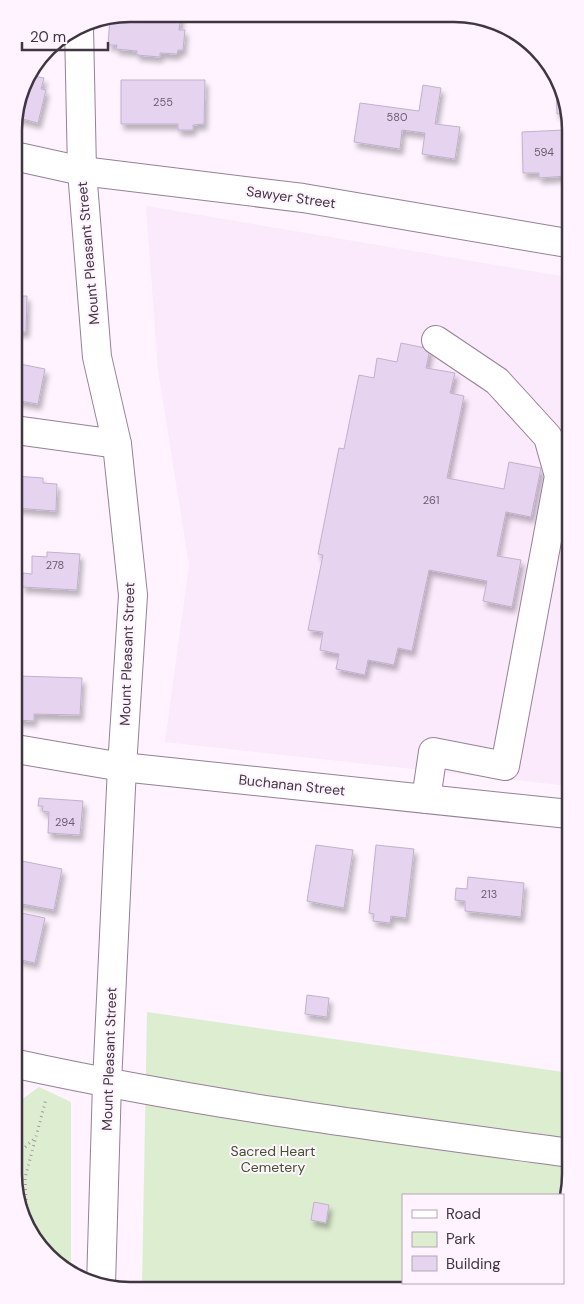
<svg xmlns="http://www.w3.org/2000/svg" width="584" height="1304" font-family="'DM Sans',sans-serif">
	<style>
		.built { fill: #fbe9fc }
		.green { fill: #ddedcf }
		.building { fill: #e6d3f0; stroke: #c2b0cc; filter: url(#shadow) }
		.lines { fill: none; stroke-linecap: round; stroke-linejoin: round }
		.minor-casing { stroke: #968098; stroke-width: 30 }
		.major-casing { stroke: #968098; stroke-width: 30 }
		.path { stroke: #a298a3; stroke-width: 3; stroke-dasharray: 1 4; stroke-linecap: butt }
		.minor { stroke: #fff; stroke-width: 28 }
		.major { stroke: #fff; stroke-width: 28 }
		.labels { text-anchor: middle; stroke-width: 4; stroke-linejoin: round; paint-order: stroke }
		.number-label { font-size: 11px; fill: #6a5d6d }
		.street-label { font-size: 14px; fill: #403641; stroke: #fef3fe }
		.park-label { font-size: 14px; fill: #405529; stroke: #fef3fe }
		.rim { fill: none; stroke: #403641; stroke-width: 2.5 }
	</style>
	<defs>
		<filter id="shadow"><feDropShadow dx="3" dy="5.5" stdDeviation="2.5" flood-color="#0004"/></filter>
	</defs>
	<rect width="100%" height="100%" fill="#fef3fe"/>
	<path class="built" d="M146 206 567 277 569 786 165 742 189 565 158 370Z"/>
	<g class="green">
		<path d="M147 1012 570 1073V1182L563 1199V1195H403V1283H490L484 1286 142 1288Z"/>
		<path d="M39 1087 71 1102V1270L53 1261 18 1204 17 1103Z"/>
	</g>
	<g class="building">
		<path d="M130 14H181L179 30H185L183 50H178L177 54 160 53V57L137 55V51L116 49 117 45H108L110 18Z"/>
		<path d="M29 75 44 78 41 89 46 90 38 123 15 117Z"/>
		<path d="M121 80H205L204 124 193 125V130H178V124H121Z"/>
		<path d="M423 85 441 88 435 124 460 127 455 159 422 154 425 133 402 130 400 149 354 142 360 103 419 111Z"/>
		<path d="M556 87H558L566 100V113L557 114Z"/>
		<path d="M564 130 566 176 539 178V173H523L522 132Z"/>
		<path d="M15 296H27L26 332 15 331Z"/>
		<path d="M401 343 430 349 426 368 455 373 450 393 464 396 447 478 504 489 509 462 541 468 531 517 506 512 497 556 521 560 512 607 483 601 487 581 429 570 412 651 398 648 394 665 368 660 365 675 336 669 339 654 320 650 323 632 308 630 323 555 318 554 339 448 344 449 359 375 374 378 377 358 397 362Z"/>
		<path d="M15 363 45 369 38 404 15 400Z"/>
		<path d="M15 476 43 478V483L57 484 56 511 15 508Z"/>
		<path d="M47 552 80 554 77 590 22 587 23 573 32 574V556L47 557Z"/>
		<path d="M18 676 82 678 80 715 34 714V721L17 720Z"/>
		<path d="M39 798 83 801 80 835 48 833 49 812 42 811 43 806H38Z"/>
		<path d="M316 845 353 850 344 908 307 901Z"/>
		<path d="M376 845 414 849 406 918 391 916 390 923 373 921 374 914 369 913Z"/>
		<path d="M17 860 62 869 54 910 17 903Z"/>
		<path d="M468 877 524 883 521 917 465 911V901L455 900 456 888 467 889Z"/>
		<path d="M17 912 45 918 35 963 17 959Z"/>
		<path d="M307 995 329 998 327 1017 305 1014Z"/>
		<path d="M314 1202 329 1205 326 1223 311 1220Z"/>
	</g>
	<g class="lines">
		<g class="minor-casing">
			<g id="minor">
				<path d="M14 156 82 171 303 198 567 243"/>
				<path d="M15 430 117 444"/>
				<path d="M16 749 122 767 569 814"/>
				<path d="M426 799 433 752 505 766 559 476 548 437 497 381 436 340"/>
				<path d="M17 1064C200 1104 385 1128 570 1153"/>
			</g>
		</g>
		<g class="major-casing">
			<path id="major" d="M79 27 82 171 97 357 117 444 133 595 122 767 107 1083 101 1285"/>
		</g>
		<g class="path">
			<path d="M18 1154 36 1137"/>
			<path d="M27 1220 25 1178 46 1099"/>
		</g>
		<use href="#minor" class="minor"/>
		<use href="#major" class="major"/>
	</g>
	<g class="labels">
		<g class="number-label">
			<text x="163" y="106">255</text>
			<text x="397" y="121">580</text>
			<text x="544" y="156">594</text>
			<text x="431" y="504">261</text>
			<text x="55" y="569">278</text>
			<text x="65" y="826">294</text>
			<text x="489" y="898">213</text>
		</g>
		<g class="street-label">
			<text transform="translate(291 197) rotate(8)" y="5">Sawyer Street</text>
			<text transform="translate(88 253) rotate(-95)" y="5">Mount Pleasant Street</text>
			<text transform="translate(127 654) rotate(-88)" y="5">Mount Pleasant Street</text>
			<text transform="translate(292 785) rotate(6)" y="5">Buchanan Street</text>
			<text transform="translate(109 1059) rotate(-88)" y="5">Mount Pleasant Street</text>
		</g>
		<g class="park-label">
			<text x="273" y="1156">Sacred Heart<tspan x="273" dy="16">Cemetery</tspan></text>
		</g>
	</g>
	<path d="M0 0H584V1304H0ZM130 22H454A108 108 0 0 1 562 130V1174A108 108 0 0 1 454 1282H130A108 108 0 0 1 22 1174V130A108 108 0 0 1 130 22Z" fill="#fef3fe" fill-rule="evenodd"/>
	<path class="rim" d="M130 22H454A108 108 0 0 1 562 130V1174A108 108 0 0 1 454 1282H130A108 108 0 0 1 22 1174V130A108 108 0 0 1 130 22Z"/>
	<rect x="402" y="1194" width="162" height="90" fill="#fef3fe" stroke="#b2a7b2"/>
	<rect x="412" y="1210" width="25" height="8" fill="#ffffff" stroke="#b2a7b2"/>
	<text x="446" y="1219" font-size="15" fill="#403641">Road</text>
	<rect x="412" y="1232" width="25" height="15" fill="#ddedcf" stroke="#b2a7b2"/>
	<text x="446" y="1244" font-size="15" fill="#403641">Park</text>
	<rect x="412" y="1256" width="25" height="15" fill="#e6d3f0" stroke="#b2a7b2"/>
	<text x="446" y="1269" font-size="15" fill="#403641">Building</text>
	<path d="M22 42v8h86v-8" fill="none" stroke="#403641" stroke-width="2.5"/>
	<text x="30" y="42" font-size="15" fill="#403641" stroke="#fef3fe" stroke-width="4" paint-order="stroke">20 m</text>
</svg>
